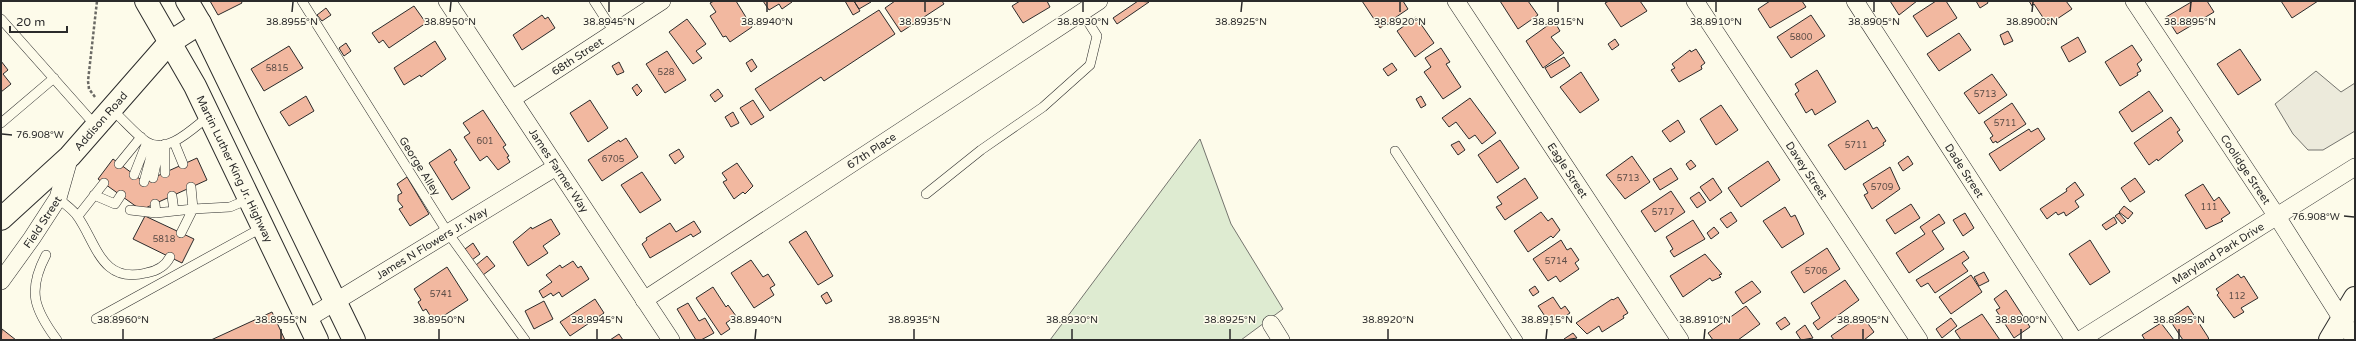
<svg xmlns="http://www.w3.org/2000/svg" width="2356" height="341" viewBox="0 0 2356 341" font-family="'Varela Round',sans-serif">
<style>
.green{fill:#deebd1;stroke:#74746e}
.parking{fill:#eceadb;stroke:#74746e}
.building{fill:#f2b8a0;stroke:#2b2b2b}
.lines{fill:none;stroke-linecap:round;stroke-linejoin:round}
.lane-casing{stroke:#2b2b2b;stroke-width:10}
.street-casing{stroke:#2b2b2b;stroke-width:18}
.secondary-casing{stroke:#2b2b2b;stroke-width:24}
.primary-casing{stroke:#2b2b2b;stroke-width:24}
.path{stroke:#6a6964;stroke-width:2.5;stroke-dasharray:3 2;stroke-linecap:butt}
.lane{stroke:#fdfbea;stroke-width:9}
.street{stroke:#fdfbea;stroke-width:17}
.secondary{stroke:#fdfbea;stroke-width:22}
.primary{stroke:#fdfbea;stroke-width:22}
.ticks{fill:none;stroke:#2b2b2b;stroke-width:1.5}
.labels{text-anchor:middle;stroke-width:3;stroke-linejoin:round;paint-order:stroke}
.number-label{font-size:9px;fill:#5d4e48}
.street-label{font-size:11px;fill:#2b2b2b;stroke:#fdfbea}
.ticks-label{font-size:10px;text-anchor:middle;fill:#2b2b2b;stroke:#fdfbea;stroke-width:3;stroke-linejoin:round;paint-order:stroke}
</style>
<rect width="100%" height="100%" fill="#fdfbea"/>
<path class="green" d="M 1200,139 L 1231,224 L 1283,309 L 1241,340 L 1050,340 Z"/>
<path class="parking" d="M 2316,71 L 2341,92 L 2355,83 L 2355,131 L 2323,150 L 2308,150 L 2293,134 L 2275,104 Z"/>
<path class="building" d="M 210,1 L 241,1 L 242,3 L 218,15 Z
M 714,1 L 736,1 L 752,27 L 730,42 L 726,36 L 723,37 L 710,16 L 716,12 L 710,3 Z
M 763,1 L 791,1 L 792,2 L 782,9 L 779,4 L 769,10 Z
M 845,1 L 854,1 L 860,11 L 853,15 Z
M 854,1 L 870,1 L 871,2 L 859,9 Z
M 895,1 L 942,1 L 944,4 L 901,32 L 885,8 Z
M 1020,1 L 1047,1 L 1050,7 L 1023,23 L 1012,6 Z
M 1138,1 L 1149,2 L 1117,24 L 1113,18 Z
M 1362,1 L 1403,1 L 1408,9 L 1380,28 Z
M 1500,1 L 1528,1 L 1538,15 L 1518,29 Z
M 1609,1 L 1640,1 L 1647,11 L 1621,27 L 1605,3 Z
M 1770,1 L 1802,1 L 1806,7 L 1770,28 L 1758,9 Z
M 1890,1 L 1917,1 L 1899,15 Z
M 1936,1 L 1946,1 L 1957,18 L 1927,37 L 1913,16 Z
M 1976,1 L 1987,1 L 1988,3 L 1980,8 Z
M 2029,1 L 2066,1 L 2072,9 L 2048,25 L 2034,4 L 2032,6 Z
M 2193,1 L 2207,1 L 2214,12 L 2177,34 L 2166,17 Z
M 2281,1 L 2318,1 L 2292,18 Z
M 414,6 L 426,23 L 389,48 L 383,40 L 379,43 L 372,33 Z
M 326,8 L 331,15 L 322,21 L 317,15 Z
M 879,10 L 895,34 L 824,81 L 821,77 L 770,111 L 755,89 Z
M 542,15 L 545,19 L 548,17 L 555,28 L 522,50 L 513,35 Z
M 1811,15 L 1825,36 L 1791,58 L 1777,37 Z
M 1416,17 L 1434,43 L 1415,57 L 1397,31 Z
M 687,19 L 706,44 L 696,51 L 702,58 L 693,64 L 669,32 Z
M 1554,21 L 1560,31 L 1551,37 L 1564,53 L 1543,68 L 1526,41 Z
M 2008,31 L 2013,41 L 2004,45 L 2000,35 Z
M 1959,33 L 1971,50 L 1939,71 L 1927,54 Z
M 2078,37 L 2086,52 L 2069,62 L 2061,47 Z
M 1615,39 L 1619,45 L 1612,50 L 1608,44 Z
M 435,41 L 446,59 L 421,77 L 420,75 L 404,85 L 394,68 Z
M 346,43 L 351,51 L 344,56 L 339,48 Z
M 2132,45 L 2142,60 L 2137,64 L 2141,71 L 2137,73 L 2138,75 L 2120,86 L 2105,62 Z
M 289,46 L 303,68 L 264,91 L 251,69 Z
M 1441,48 L 1450,62 L 1446,64 L 1461,87 L 1443,99 L 1424,72 L 1431,67 L 1425,58 Z
M 1696,49 L 1705,63 L 1701,66 L 1702,69 L 1679,82 L 1671,70 L 1675,68 L 1672,64 L 1690,50 L 1691,52 Z
M 2240,49 L 2261,80 L 2238,95 L 2217,64 Z
M 667,51 L 686,80 L 665,93 L 646,64 Z
M 1564,57 L 1570,66 L 1551,78 L 1545,68 Z
M 752,59 L 757,67 L 751,72 L 746,63 Z
M 1,61 L 8,70 L 3,74 L 11,84 L 1,92 Z
M 619,62 L 624,72 L 617,75 L 612,66 Z
M 1392,63 L 1397,70 L 1388,76 L 1383,69 Z
M 1817,70 L 1836,102 L 1815,115 L 1812,109 L 1806,113 L 1795,94 L 1799,91 L 1795,84 Z
M 1581,72 L 1599,100 L 1580,113 L 1560,87 Z
M 1992,74 L 2007,95 L 1979,114 L 1964,93 Z
M 637,84 L 642,91 L 637,96 L 632,88 Z
M 718,89 L 723,96 L 715,102 L 710,95 Z
M 2149,91 L 2163,111 L 2132,132 L 2119,112 Z
M 306,96 L 314,111 L 289,126 L 280,112 Z
M 1421,96 L 1426,105 L 1421,108 L 1416,99 Z
M 1470,98 L 1496,133 L 1482,144 L 1475,135 L 1469,139 L 1456,122 L 1449,127 L 1442,118 Z
M 590,100 L 608,128 L 588,142 L 570,113 Z
M 753,100 L 764,117 L 751,125 L 740,108 Z
M 2012,103 L 2026,124 L 1997,143 L 1996,141 L 1993,143 L 1990,138 L 1993,136 L 1984,122 Z
M 1721,105 L 1738,130 L 1716,145 L 1700,119 Z
M 483,110 L 506,145 L 503,147 L 509,156 L 507,157 L 510,162 L 498,170 L 487,156 L 480,161 L 464,137 L 470,133 L 463,123 Z
M 733,112 L 739,123 L 731,127 L 725,117 Z
M 2171,117 L 2180,130 L 2177,132 L 2183,141 L 2158,161 L 2157,159 L 2149,165 L 2134,143 Z
M 1678,120 L 1685,132 L 1670,142 L 1662,131 Z
M 1868,120 L 1873,129 L 1877,127 L 1886,141 L 1883,143 L 1884,145 L 1845,170 L 1828,145 Z
M 2038,128 L 2045,139 L 2000,171 L 1989,154 L 2029,129 L 2031,132 Z
M 626,138 L 638,157 L 602,181 L 588,160 L 619,140 L 620,142 Z
M 1500,140 L 1519,168 L 1497,183 L 1478,155 Z
M 1459,141 L 1465,150 L 1458,155 L 1451,145 Z
M 450,149 L 457,160 L 454,162 L 470,188 L 452,200 L 429,163 Z
M 679,149 L 684,157 L 675,164 L 669,155 Z
M 1632,156 L 1650,182 L 1625,199 L 1606,175 Z
M 1908,156 L 1913,164 L 1903,171 L 1898,163 Z
M 197,158 L 207,180 L 141,210 L 98,179 L 113,159 L 144,182 Z
M 1691,160 L 1696,166 L 1690,170 L 1686,164 Z
M 1768,161 L 1780,180 L 1741,207 L 1728,188 Z
M 737,163 L 753,186 L 745,194 L 743,192 L 734,199 L 723,182 L 727,180 L 722,173 Z
M 1890,167 L 1900,189 L 1872,209 L 1864,195 L 1868,193 L 1863,184 Z
M 1671,168 L 1678,179 L 1660,190 L 1653,179 Z
M 642,172 L 661,200 L 640,213 L 621,185 Z
M 407,177 L 429,214 L 410,226 L 399,209 L 403,207 L 398,201 L 398,195 L 402,193 L 397,184 Z
M 1525,178 L 1538,198 L 1505,220 L 1496,207 L 1502,204 L 1497,197 Z
M 1713,178 L 1722,192 L 1710,201 L 1700,187 Z
M 2135,178 L 2145,192 L 2130,202 L 2121,188 Z
M 2075,182 L 2084,195 L 2075,201 L 2079,207 L 2066,216 L 2064,212 L 2058,215 L 2056,212 L 2047,219 L 2040,209 L 2067,191 L 2066,189 Z
M 2203,184 L 2214,201 L 2219,197 L 2230,213 L 2221,219 L 2223,221 L 2206,229 L 2185,195 Z
M 1671,191 L 1685,212 L 1655,232 L 1641,211 Z
M 1699,192 L 1706,202 L 1697,208 L 1690,198 Z
M 1911,204 L 1920,218 L 1895,234 L 1886,220 Z
M 2124,206 L 2133,213 L 2128,219 L 2119,212 Z
M 1785,207 L 1791,217 L 1795,215 L 1804,234 L 1782,248 L 1763,221 Z
M 1541,212 L 1548,221 L 1552,218 L 1560,230 L 1553,238 L 1551,236 L 1528,252 L 1514,231 Z
M 1731,212 L 1737,221 L 1727,228 L 1720,219 Z
M 1965,213 L 1974,228 L 1963,236 L 1953,220 Z
M 2119,213 L 2126,221 L 2122,224 L 2115,216 Z
M 1939,214 L 1945,223 L 1932,231 L 1944,249 L 1909,273 L 1896,253 L 1925,234 L 1920,227 Z
M 145,216 L 194,239 L 182,263 L 133,239 Z
M 2114,217 L 2117,223 L 2106,230 L 2102,225 Z
M 551,219 L 560,234 L 543,246 L 548,253 L 528,266 L 513,242 L 531,227 L 532,229 Z
M 1693,220 L 1705,239 L 1674,257 L 1670,251 L 1673,249 L 1666,237 Z
M 694,221 L 701,232 L 693,237 L 691,234 L 650,258 L 642,244 L 647,240 L 646,238 L 670,223 L 676,232 Z
M 1714,227 L 1719,233 L 1711,239 L 1707,233 Z
M 806,231 L 833,276 L 818,285 L 789,242 Z
M 1561,240 L 1567,250 L 1571,248 L 1579,260 L 1575,263 L 1579,269 L 1560,282 L 1556,276 L 1548,281 L 1533,259 Z
M 2090,240 L 2110,272 L 2090,285 L 2069,254 Z
M 473,243 L 480,254 L 472,260 L 465,249 Z
M 1827,248 L 1840,269 L 1804,293 L 1791,272 Z
M 1964,251 L 1969,258 L 1962,263 L 1968,271 L 1935,293 L 1928,283 L 1921,287 L 1916,280 Z
M 1705,254 L 1722,274 L 1719,275 L 1721,277 L 1712,281 L 1710,278 L 1683,297 L 1670,276 Z
M 487,256 L 495,266 L 483,275 L 476,265 Z
M 751,260 L 763,277 L 768,274 L 775,285 L 770,288 L 774,295 L 754,308 L 731,273 Z
M 573,261 L 578,268 L 581,266 L 589,279 L 562,297 L 559,292 L 553,296 L 551,293 L 543,298 L 539,291 L 552,282 L 546,275 L 560,265 L 562,268 Z
M 447,267 L 468,300 L 434,322 L 426,309 L 423,311 L 418,302 L 421,300 L 414,289 Z
M 1984,272 L 1989,281 L 1979,286 L 1974,277 Z
M 2238,274 L 2241,278 L 2244,276 L 2258,298 L 2241,308 L 2244,312 L 2234,318 L 2217,295 L 2219,293 L 2216,289 Z
M 1971,275 L 1982,292 L 1951,314 L 1939,297 Z
M 1845,280 L 1859,300 L 1818,330 L 1813,323 L 1820,318 L 1811,303 Z
M 1752,281 L 1761,292 L 1743,304 L 1735,292 Z
M 1535,286 L 1539,292 L 1533,296 L 1529,290 Z
M 713,287 L 726,307 L 728,305 L 736,316 L 726,323 L 730,329 L 721,335 L 696,298 Z
M 2006,290 L 2030,327 L 2014,338 L 1996,310 L 2000,308 L 1994,299 Z
M 827,292 L 832,301 L 826,304 L 821,296 Z
M 1553,297 L 1561,309 L 1565,306 L 1570,313 L 1551,325 L 1538,306 Z
M 1618,297 L 1628,313 L 1623,316 L 1624,318 L 1602,332 L 1599,326 L 1587,334 L 1576,323 L 1612,299 L 1613,300 Z
M 595,299 L 604,313 L 570,336 L 560,322 Z
M 544,301 L 553,319 L 534,329 L 525,311 Z
M 688,303 L 699,321 L 705,318 L 714,333 L 701,340 L 696,340 L 677,309 Z
M 1746,306 L 1760,324 L 1738,340 L 1713,340 L 1708,333 Z
M 2188,306 L 2208,337 L 2209,340 L 2183,340 L 2169,319 Z
M 272,312 L 285,340 L 211,340 Z
M 1982,314 L 2000,340 L 1961,340 L 1955,331 Z
M 1785,317 L 1790,324 L 1781,330 L 1776,323 Z
M 1857,318 L 1862,324 L 1866,321 L 1874,332 L 1864,340 L 1834,340 L 1831,336 Z
M 1951,318 L 1957,326 L 1942,338 L 1936,329 Z
M 2161,323 L 2174,340 L 2145,340 L 2142,335 Z
M 1805,325 L 1813,338 L 1801,340 L 1796,332 Z
M 2,329 L 16,340 L 1,340 Z
M 1573,333 L 1577,338 L 1564,340 L 1564,339 Z
M 619,334 L 623,340 L 610,340 Z"/>
<g class="lines">
<g class="lane-casing">
<path id="lane" d="M 302,1 L 448,233 L 525,340
M 594,1 L 614,32
M 1,19 L 96,126
M 111,109 C 122,118 137,136 147,142 C 168,155 194,127 209,116
M 1,123 L 54,78
M 174,142 L 183,164
M 1395,151 L 1518,340
M 119,164 L 141,137
M 165,173 L 165,144
M 134,175 L 147,142
M 153,178 L 160,145
M 144,182 L 154,145
M 926,194 L 981,150 L 1043,107 L 1090,65 L 1097,36 L 1082,12
M 94,195 L 115,204 L 121,195
M 58,198 C 64,204 73,209 78,217 C 97,245 102,284 146,273 C 157,271 165,267 170,257
M 130,210 L 156,213 L 155,204
M 174,211 L 193,209 L 191,187
M 156,213 L 174,211 L 172,196
M 78,216 L 104,183
M 181,233 L 193,209 L 230,207 L 249,199
M 46,255 C 27,291 34,309 57,340
M 96,319 L 263,227"/>
</g>
<g class="street-casing">
<g id="street">
<path id="s1" d="M 447,1 L 671,340"/>
<path id="s2" d="M 1456,1 L 1680,340"/>
<path id="s3" d="M 1695,1 L 1919,340"/>
<path id="s4" d="M 1855,1 L 2074,340"/>
<path id="s5" d="M 2134,1 L 2276,215 L 2355,340"/>
<path id="s6" d="M 512,99 L 662,1"/>
<path id="s7" d="M 1,281 L 32,238 L 58,198 L 70,156"/>
<path id="s8" d="M 644,300 L 1099,1"/>
<path id="s9" d="M 307,319 L 556,167"/>
<path d="M 1271,324 L 1281,340"/>
<path id="s10" d="M 2080,340 L 2355,167"/>
</g>
</g>
<g class="secondary-casing">
<g id="secondary">
<path id="s11" d="M 1,219 L 70,156 L 169,43 L 200,23"/>
</g>
</g>
<g class="primary-casing">
<g id="primary">
<path id="s12" d="M 146,1 L 195,86 L 317,340"/>
<path d="M 187,1 L 200,23 L 354,340"/>
<path d="M 2330,340 L 2355,298"/>
</g>
</g>
<path class="path" d="M 95,97 L 89,89 L 88,81 L 97,1"/>
<use href="#lane" class="lane"/>
<use href="#street" class="street"/>
<use href="#secondary" class="secondary"/>
<use href="#primary" class="primary"/>
</g>
<path class="ticks" d="M 292,12 L 293,2M 450,12 L 451,2M 609,12 L 609,2M 767,12 L 767,2M 925,12 L 925,2M 1083,12 L 1083,2M 1241,12 L 1242,2M 1400,12 L 1400,2M 1558,12 L 1558,2M 1716,12 L 1716,2M 1874,12 L 1874,2M 2032,12 L 2033,2M 2190,12 L 2191,2M 2,134 L 12,135M 2344,216 L 2354,217M 123,339 L 123,329M 281,339 L 281,329M 439,339 L 439,329M 597,339 L 597,329M 755,339 L 756,329M 914,339 L 914,329M 1072,339 L 1072,329M 1230,339 L 1230,329M 1388,339 L 1388,329M 1546,339 L 1547,329M 1704,339 L 1705,329M 1863,339 L 1863,329M 2021,339 L 2021,329M 2179,339 L 2179,329"/>
<g class="labels">
<g class="number-label">
<text x="1801" y="40">5800</text>
<text x="277" y="71">5815</text>
<text x="666" y="75">528</text>
<text x="1985" y="97">5713</text>
<text x="2005" y="126">5711</text>
<text x="485" y="144">601</text>
<text x="1856" y="148">5711</text>
<text x="613" y="162">6705</text>
<text x="1628" y="181">5713</text>
<text x="1882" y="190">5709</text>
<text x="2209" y="210">111</text>
<text x="1663" y="215">5717</text>
<text x="164" y="242">5818</text>
<text x="1556" y="264">5714</text>
<text x="1816" y="274">5706</text>
<text x="441" y="297">5741</text>
<text x="2237" y="299">112</text>
</g>
<g class="street-label">
<text dy="4" stroke="none"><textPath href="#s6" startOffset="78">68th Street</textPath></text>
<text dy="4" stroke="none"><textPath href="#s11" startOffset="140">Addison Road</textPath></text>
<text dy="4" stroke="none"><textPath href="#s8" startOffset="272">67th Place</textPath></text>
<text transform="translate(420 166) rotate(58)" y="4">George Alley</text>
<text dy="4" stroke="none"><textPath href="#s12" startOffset="190">Martin Luther King Jr. Highway</textPath></text>
<text dy="4" stroke="none"><textPath href="#s2" startOffset="203">Eagle Street</textPath></text>
<text dy="4" stroke="none"><textPath href="#s3" startOffset="203">Davey Street</textPath></text>
<text dy="4" stroke="none"><textPath href="#s4" startOffset="202">Dade Street</textPath></text>
<text dy="4" stroke="none"><textPath href="#s5" startOffset="202">Coolidge Street</textPath></text>
<text dy="4" stroke="none"><textPath href="#s1" startOffset="203">James Farmer Way</textPath></text>
<text dy="4" stroke="none"><textPath href="#s7" startOffset="72">Field Street</textPath></text>
<text dy="4" stroke="none"><textPath href="#s9" startOffset="146">James N Flowers Jr. Way</textPath></text>
<text dy="4" stroke="none"><textPath href="#s10" startOffset="163">Maryland Park Drive</textPath></text>
</g>
</g>
<g class="ticks-label">
<text x="292" y="25">38.8955°N</text>
<text x="450" y="25">38.8950°N</text>
<text x="609" y="25">38.8945°N</text>
<text x="767" y="25">38.8940°N</text>
<text x="925" y="25">38.8935°N</text>
<text x="1083" y="25">38.8930°N</text>
<text x="1241" y="25">38.8925°N</text>
<text x="1400" y="25">38.8920°N</text>
<text x="1558" y="25">38.8915°N</text>
<text x="1716" y="25">38.8910°N</text>
<text x="1874" y="25">38.8905°N</text>
<text x="2032" y="25">38.8900°N</text>
<text x="2190" y="25">38.8895°N</text>
<text x="40" y="138">76.908°W</text>
<text x="2316" y="220">76.908°W</text>
<text x="123" y="323">38.8960°N</text>
<text x="281" y="323">38.8955°N</text>
<text x="439" y="323">38.8950°N</text>
<text x="597" y="323">38.8945°N</text>
<text x="756" y="323">38.8940°N</text>
<text x="914" y="323">38.8935°N</text>
<text x="1072" y="323">38.8930°N</text>
<text x="1230" y="323">38.8925°N</text>
<text x="1388" y="323">38.8920°N</text>
<text x="1547" y="323">38.8915°N</text>
<text x="1705" y="323">38.8910°N</text>
<text x="1863" y="323">38.8905°N</text>
<text x="2021" y="323">38.8900°N</text>
<text x="2179" y="323">38.8895°N</text>
</g>
<rect width="2356" height="341" fill="none" stroke="#2b2b2b" stroke-width="4"/>
<path d="M10 26v6h57v-6" fill="none" stroke="#2b2b2b" stroke-width="2"/>
<text x="16" y="26" font-size="12" fill="#2b2b2b" stroke="#fdfbea" stroke-width="3" paint-order="stroke">20 m</text>
</svg>
